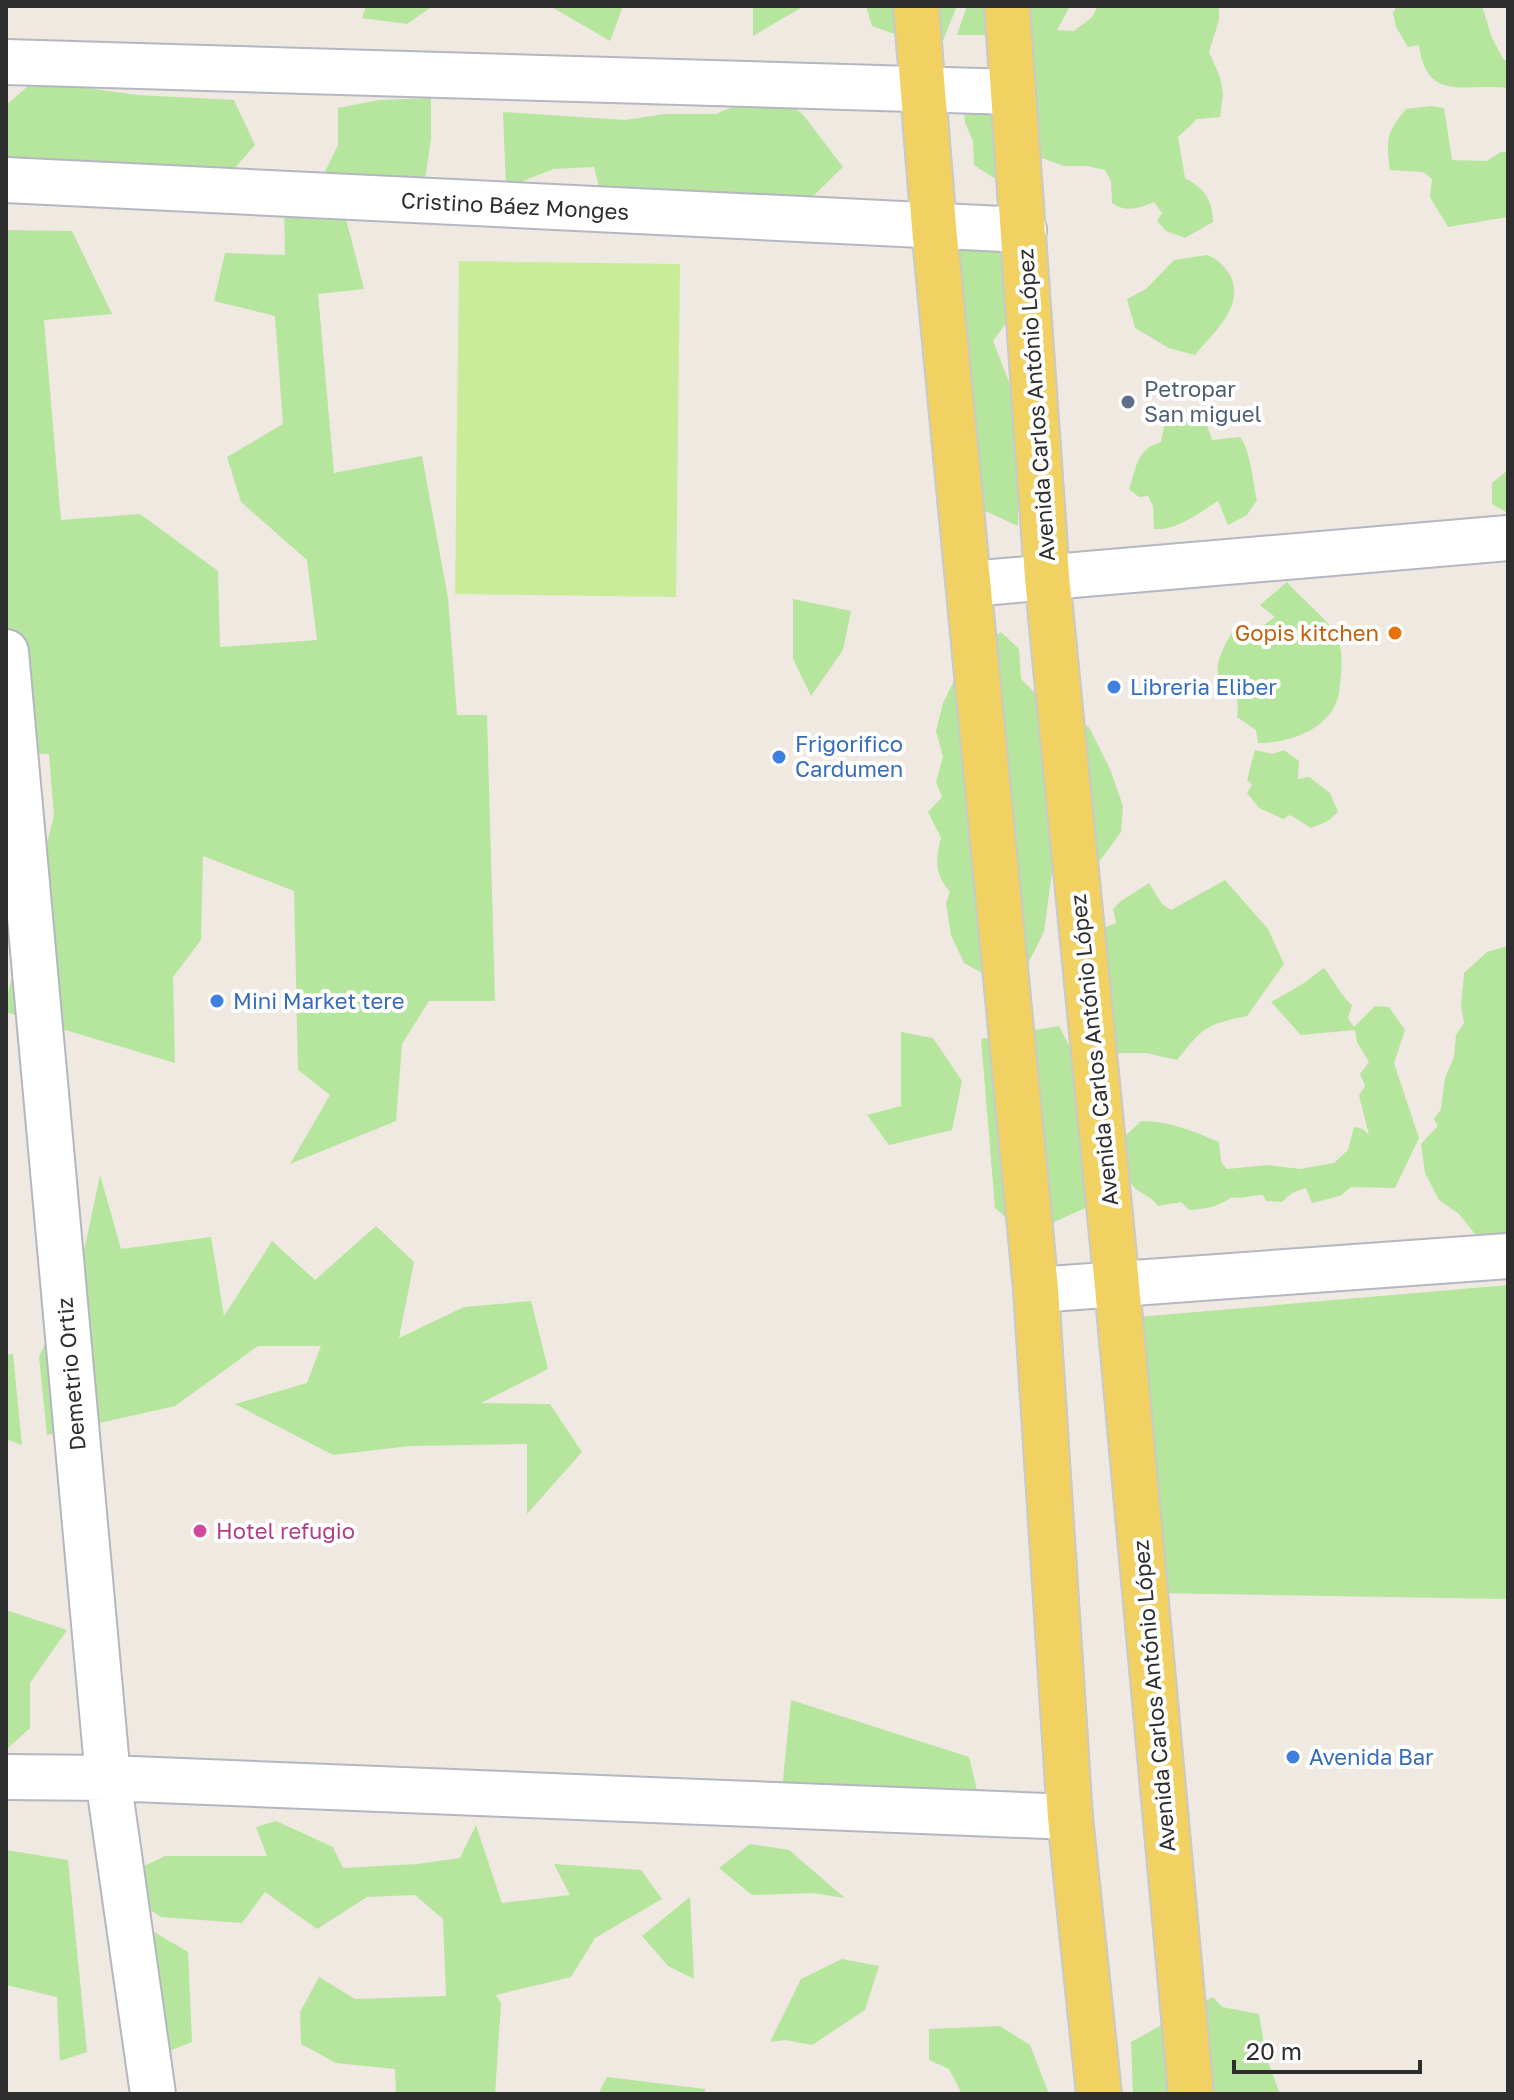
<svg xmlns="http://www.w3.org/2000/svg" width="1514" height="2100" viewBox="0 0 1514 2100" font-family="'Golos Text',sans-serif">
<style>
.green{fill:#b6e59e}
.pitch{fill:#c9ec9a}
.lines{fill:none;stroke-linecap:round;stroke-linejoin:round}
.minor-casing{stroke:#b4b7c1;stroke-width:48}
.major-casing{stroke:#c9c9c9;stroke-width:48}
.minor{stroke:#fff;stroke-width:44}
.major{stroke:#f2d163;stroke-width:44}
.service-dot{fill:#5c6f8a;stroke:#fff;stroke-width:3}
.food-dot{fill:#e8710a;stroke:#fff;stroke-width:3}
.shop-dot{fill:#3f7fe0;stroke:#fff;stroke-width:3}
.hotel-dot{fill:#d1479c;stroke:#fff;stroke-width:3}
.labels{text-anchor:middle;stroke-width:8;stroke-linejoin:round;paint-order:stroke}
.street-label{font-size:22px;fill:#2e2e2e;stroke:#fff}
.service-label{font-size:22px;fill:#4e5e75;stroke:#fff;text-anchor:start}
.food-label{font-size:22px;fill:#c56008;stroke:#fff;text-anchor:end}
.shop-label{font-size:22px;fill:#366cbe;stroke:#fff;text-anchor:start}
.hotel-label{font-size:22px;fill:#b23c85;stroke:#fff;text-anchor:start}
</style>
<rect width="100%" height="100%" fill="#efe9e1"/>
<path class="green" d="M 366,6 L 433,6 L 407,24 L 362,18 Z
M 550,6 L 623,6 L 610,41 Z
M 753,6 L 804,6 L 753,36 Z
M 866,6 L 957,6 L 939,50 L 872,26 Z
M 967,6 L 1070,6 L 1057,30 L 1074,31 L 1092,17 L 1098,6 L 1219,6 L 1219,20 L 1209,52 L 1220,77 L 1223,93 L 1220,117 L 1197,119 L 1178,137 L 1185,178 C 1204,188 1213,200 1213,222 L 1185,238 L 1166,231 L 1157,221 L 1162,213 L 1154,202 C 1139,208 1127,213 1112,203 L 1111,181 L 1105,170 L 1087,166 L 1064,166 L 1039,157 L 1014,182 L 992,177 L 974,165 L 973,141 L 965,123 L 964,109 L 998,78 L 989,35 L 957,35 Z
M 1397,6 L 1482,6 L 1492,38 L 1504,60 L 1508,59 L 1508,88 C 1463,83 1427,103 1419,45 L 1408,47 L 1396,27 L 1393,13 Z
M 34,81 L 138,95 L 234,100 L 255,145 L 219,186 L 6,159 L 6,105 Z
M 776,88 L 804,116 L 843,167 L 805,204 L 738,192 L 690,200 L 601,194 L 594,167 L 553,169 L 506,188 L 503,112 L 625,120 L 664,114 L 716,114 Z
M 431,98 L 431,139 L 423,194 L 319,184 L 338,145 L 338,108 L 379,100 Z
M 1431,106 L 1444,108 L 1452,160 L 1487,161 L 1501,152 L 1508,152 L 1508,217 L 1448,227 L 1430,197 L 1432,179 L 1423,172 L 1390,170 C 1386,140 1386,133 1406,109 Z
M 284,200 L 342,203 L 364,289 L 318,294 L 334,473 L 422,456 L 448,598 L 457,715 L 487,715 L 495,1001 L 429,1001 L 402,1044 L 396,1121 L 290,1164 L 330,1095 L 298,1070 L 294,891 L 203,856 L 201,940 L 173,977 L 175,1063 L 6,1012 L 6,1000 L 54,816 L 49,754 L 6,752 L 6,230 L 72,231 L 112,314 L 44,320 L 61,520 L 140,514 L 218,571 L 220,647 L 317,640 L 307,560 L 241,502 L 227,457 L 283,424 L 275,316 L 214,301 L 225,253 L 285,255 Z
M 925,214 L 1003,240 L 1008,320 L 993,341 L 1018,405 L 1018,526 L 979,508 Z
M 1207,255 C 1217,259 1224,265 1230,275 C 1246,306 1213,333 1195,355 L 1169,348 L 1135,328 L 1127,299 L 1146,289 L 1174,260 Z
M 1179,420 L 1206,422 L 1212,440 L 1240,437 C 1250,448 1253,483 1257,500 L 1247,515 L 1228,525 L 1218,501 C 1200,512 1177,531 1154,529 L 1153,506 L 1148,496 L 1139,497 L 1129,489 C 1137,467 1136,449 1161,442 L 1165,422 Z
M 1508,470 L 1508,513 L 1492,504 L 1492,483 Z
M 1287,582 C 1298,595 1331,623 1337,636 C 1342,647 1342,662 1341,673 C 1340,683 1340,694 1336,703 C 1324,732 1286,743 1258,743 L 1256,730 L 1237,717 C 1242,683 1222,695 1218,673 C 1215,660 1228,640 1234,629 L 1257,630 L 1275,617 L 1260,605 Z
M 793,599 L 851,611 L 843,650 L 811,696 L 793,659 Z
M 1001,632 L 1019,649 L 1021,679 L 1051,709 L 1089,727 L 1110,769 L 1123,806 L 1121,832 L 1085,881 L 1052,872 L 1044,932 L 1019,981 L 995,980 L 964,963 L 951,935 L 946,903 L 950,892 C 935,874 935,860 941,838 L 928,812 L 942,797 L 936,782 L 943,757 L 936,731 L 943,703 L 965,658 Z
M 1255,750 L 1272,754 L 1284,750 L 1299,761 L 1298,779 L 1309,777 L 1330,793 L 1338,812 L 1328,821 L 1311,828 L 1290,815 L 1283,819 L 1259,808 L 1247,793 L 1252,785 L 1247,780 Z
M 1225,880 L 1268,929 L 1284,964 L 1247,1016 C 1205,1025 1203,1027 1177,1060 L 1146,1053 L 1110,1053 L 1101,929 L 1116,923 L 1113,909 L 1121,901 L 1149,883 L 1162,904 L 1171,910 Z
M 1508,946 L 1508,1230 L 1496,1240 L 1475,1234 L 1459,1214 L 1439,1200 L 1425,1173 L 1421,1144 L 1438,1126 L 1434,1119 L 1441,1109 L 1445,1078 L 1454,1057 L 1456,1035 L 1464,1023 L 1461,1007 L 1464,973 L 1487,952 Z
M 1324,968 C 1334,980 1340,995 1352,1005 L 1348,1018 L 1354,1027 L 1375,1006 L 1389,1007 L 1405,1030 L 1394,1063 L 1419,1138 L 1395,1188 L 1351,1187 L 1340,1196 L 1312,1203 L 1306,1188 L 1292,1193 L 1282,1202 L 1266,1201 L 1263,1195 C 1253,1194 1241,1200 1232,1197 C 1218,1207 1205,1209 1189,1210 L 1181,1202 L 1158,1206 C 1149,1194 1141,1195 1133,1186 C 1130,1183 1118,1151 1116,1145 L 1141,1121 C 1170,1121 1193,1131 1219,1142 L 1221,1162 L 1227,1169 L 1269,1165 L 1300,1169 L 1334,1163 L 1348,1150 L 1354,1127 L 1363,1129 L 1369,1135 L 1359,1095 L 1365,1086 L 1360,1074 L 1369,1062 L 1357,1042 L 1355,1030 L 1301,1035 L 1271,1002 L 1301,985 Z
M 1059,1026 L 1082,1071 L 1090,1206 L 1027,1234 L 995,1208 L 981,1039 Z
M 901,1032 L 933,1038 L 962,1081 L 952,1130 L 889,1145 L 867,1115 L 901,1106 Z
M 100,1175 L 121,1249 L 211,1237 L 224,1316 L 272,1241 L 315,1280 L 376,1226 L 414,1262 L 399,1338 L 464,1307 L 531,1301 L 548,1369 L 481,1403 L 550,1404 L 582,1452 L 527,1514 L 527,1444 L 410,1446 L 333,1455 L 235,1404 L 307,1383 L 321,1346 L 258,1346 L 175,1406 L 47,1435 L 39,1357 L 81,1266 Z
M 1508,1285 L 1508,1599 L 1153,1593 L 1138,1317 Z
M 13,1354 L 22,1445 L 6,1439 L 6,1355 Z
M 6,1610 L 67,1630 L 30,1683 L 30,1728 L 6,1750 Z
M 791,1700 L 969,1757 L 980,1803 L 780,1810 Z
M 276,1821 L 333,1847 L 343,1868 L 417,1864 L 460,1858 L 476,1825 L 502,1903 L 570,1895 L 554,1864 L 641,1870 L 662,1899 L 595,1938 L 571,1977 L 496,1995 L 501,2003 L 495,2094 L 393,2094 L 396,2090 L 395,2069 L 336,2063 L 301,2044 L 300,2012 L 319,1977 L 355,1999 L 446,1996 L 443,1919 L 415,1895 L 367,1897 L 317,1929 L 265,1892 L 242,1923 L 161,1917 L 133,1899 L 120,1878 L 165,1856 L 267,1856 L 256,1827 Z
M 750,1844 L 789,1850 L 845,1898 L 812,1893 L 752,1895 L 719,1868 Z
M 6,1850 L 68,1860 L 87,2052 L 60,2061 L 57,1997 L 6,1985 Z
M 690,1897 L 694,1979 L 668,1966 L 642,1936 Z
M 139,1923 L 188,1952 L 192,2042 L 154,2057 Z
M 842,1959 L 879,1966 L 865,2010 L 812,2045 L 785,2040 L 770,2042 L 801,1979 Z
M 1213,1997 L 1222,2007 L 1259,2014 L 1266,2057 L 1280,2094 L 1133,2094 L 1131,2042 Z
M 1000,2026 L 1030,2045 L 1049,2094 L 962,2094 L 949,2069 L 929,2060 L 929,2029 Z
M 607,2077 L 705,2089 L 705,2094 L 598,2094 Z"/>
<path class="pitch" d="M 459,261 L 680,264 L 676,597 L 455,594 Z"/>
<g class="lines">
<g class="minor-casing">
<path id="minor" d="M 6,62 L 1013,92
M 6,180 L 1024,230
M 969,584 L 1508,538
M 6,652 L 108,1778 L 153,2094
M 1036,1290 L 1508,1256
M 6,1777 L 108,1778 L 1070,1817"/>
</g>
<g class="major-casing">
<path id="major" d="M 916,6 L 934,227 L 1036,1290 L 1070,1817 L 1099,2094
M 1007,6 L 1047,577 L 1117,1286 L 1191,2094"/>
</g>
<use href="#minor" class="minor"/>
<use href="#major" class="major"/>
</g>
<circle class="service-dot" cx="1128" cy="402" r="8"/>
<circle class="food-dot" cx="1395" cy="633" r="8"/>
<g class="shop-dot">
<circle cx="1114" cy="687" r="8"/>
<circle cx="779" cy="757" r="8"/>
<circle cx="217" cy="1001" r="8"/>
<circle cx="1293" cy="1757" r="8"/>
</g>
<circle class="hotel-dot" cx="200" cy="1531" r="8"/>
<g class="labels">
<g class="street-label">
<text transform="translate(515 206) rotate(3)" y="8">Cristino Báez Monges</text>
<text transform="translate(1036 405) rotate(-94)" y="8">Avenida Carlos António López</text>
<text transform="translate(1094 1050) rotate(-96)" y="8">Avenida Carlos António López</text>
<text transform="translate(71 1374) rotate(-95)" y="8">Demetrio Ortiz</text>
<text transform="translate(1154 1696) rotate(-95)" y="8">Avenida Carlos António López</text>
</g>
<g class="service-label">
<text x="1144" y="397">Petropar<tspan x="1144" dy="25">San miguel</tspan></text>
</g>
<g class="food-label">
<text x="1379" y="641">Gopis kitchen</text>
</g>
<g class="shop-label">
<text x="1130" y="695">Libreria Eliber</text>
<text x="795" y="752">Frigorifico<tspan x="795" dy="25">Cardumen</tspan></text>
<text x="233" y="1009">Mini Market tere</text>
<text x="1309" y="1765">Avenida Bar</text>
</g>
<g class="hotel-label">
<text x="216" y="1539">Hotel refugio</text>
</g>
</g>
<rect width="1514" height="2100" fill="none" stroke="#2e2e2e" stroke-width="16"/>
<path d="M1234 2060v12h186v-12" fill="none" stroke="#2e2e2e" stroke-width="4"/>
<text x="1246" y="2060" font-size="24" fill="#2e2e2e" stroke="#ffffff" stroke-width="6" paint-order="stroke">20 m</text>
</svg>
